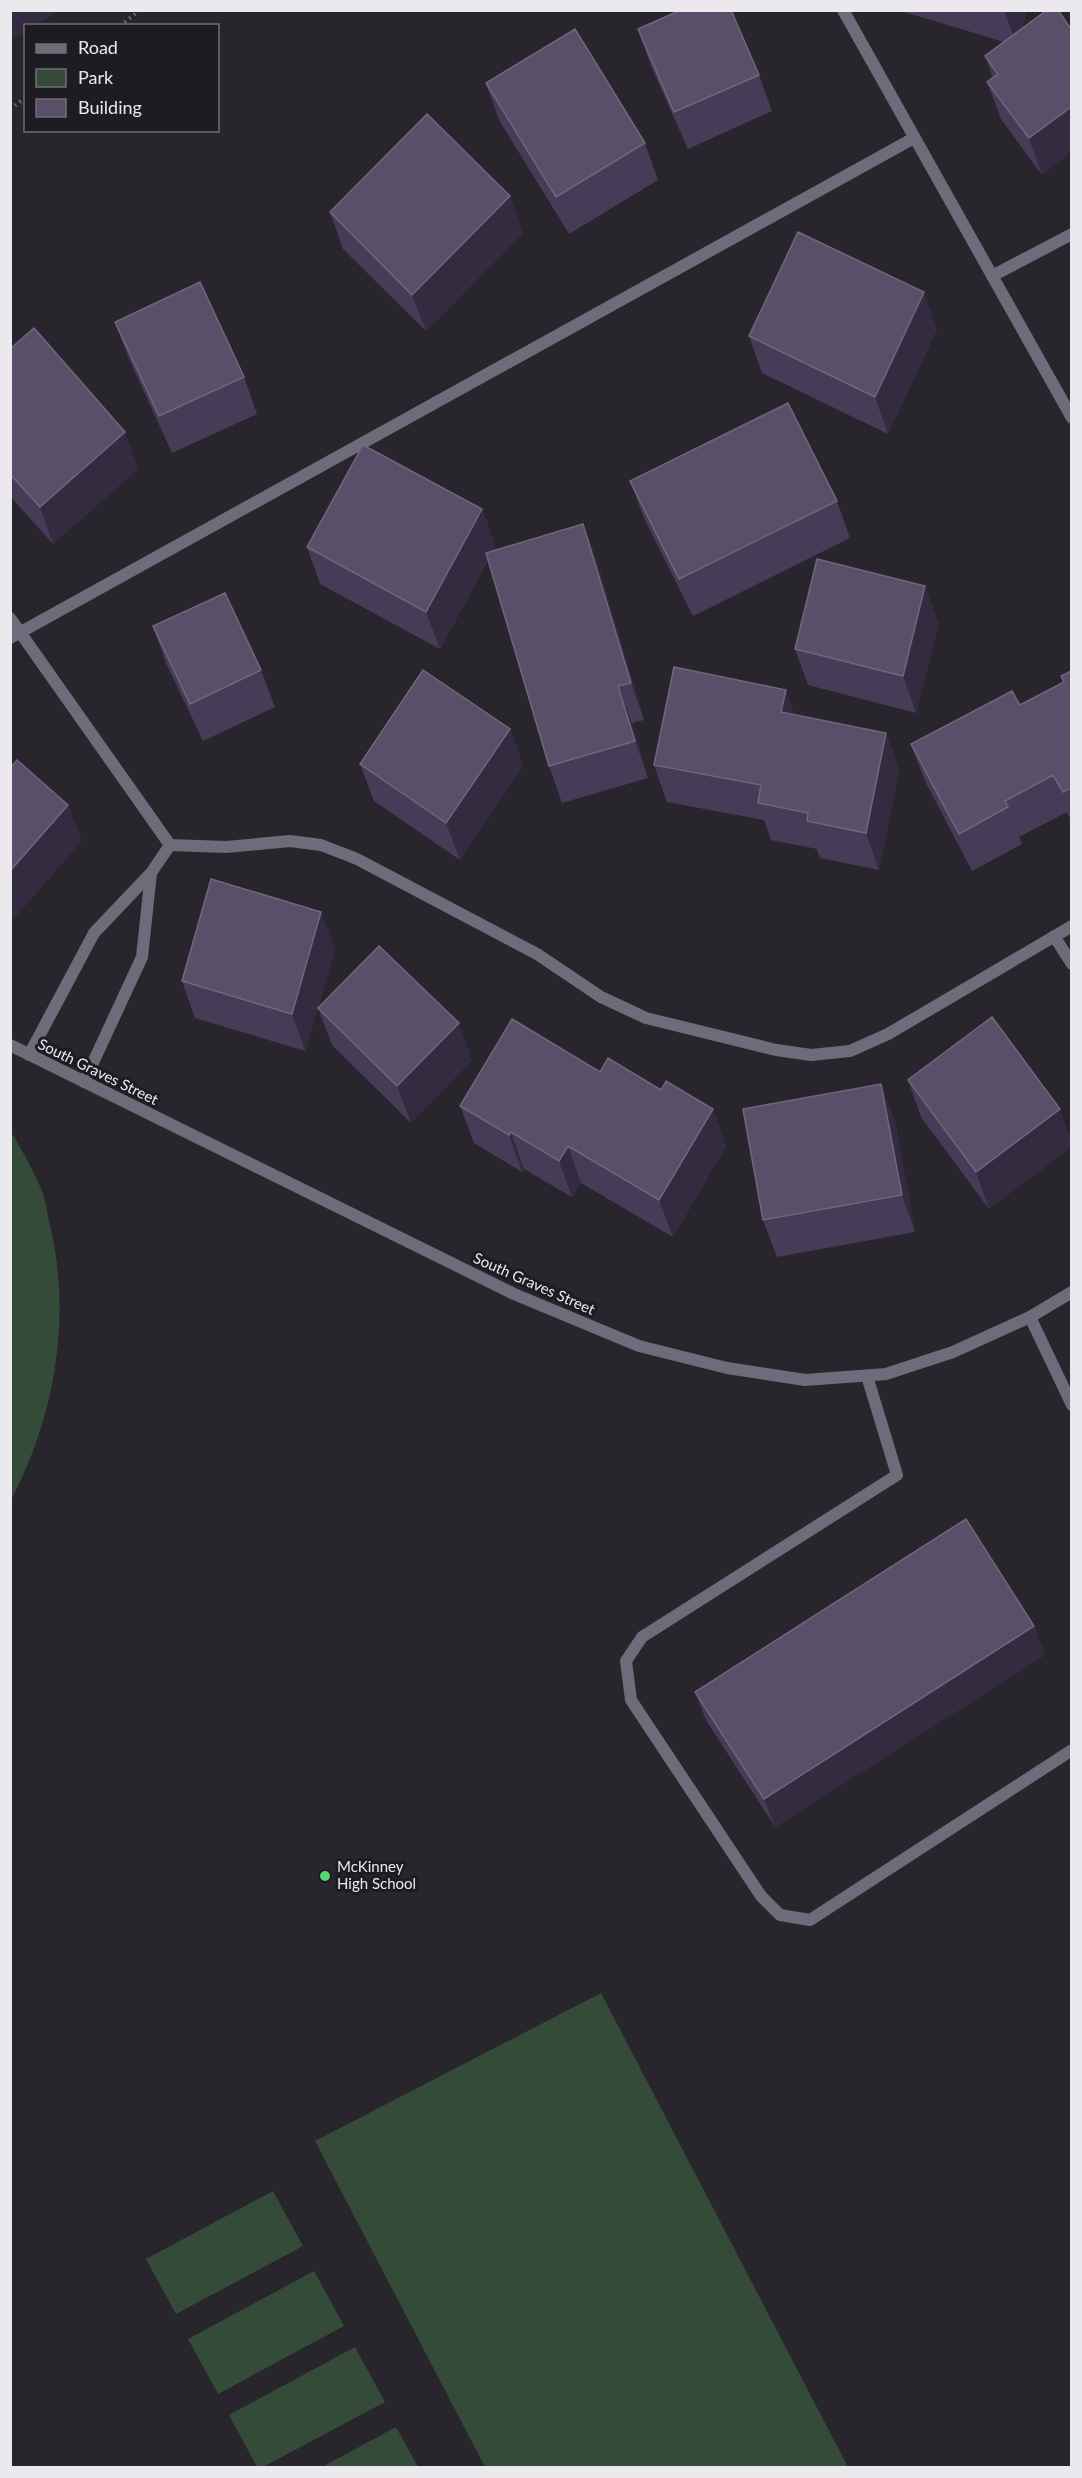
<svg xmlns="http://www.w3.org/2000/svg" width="1082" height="2478" viewBox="0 0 1082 2478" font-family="Lato,sans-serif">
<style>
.green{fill:#344c37}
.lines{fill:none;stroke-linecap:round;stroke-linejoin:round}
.path{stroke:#757279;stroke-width:4;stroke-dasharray:1.5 4.5;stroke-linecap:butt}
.service{stroke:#706b7a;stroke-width:12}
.minor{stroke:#706b7a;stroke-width:12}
.tertiary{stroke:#706b7a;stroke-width:12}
.wall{fill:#473c58}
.shaded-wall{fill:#332b40}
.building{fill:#594f68;stroke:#70677d;stroke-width:1.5}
.poi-dot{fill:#59d56f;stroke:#1e1c23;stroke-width:2}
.labels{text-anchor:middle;stroke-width:6;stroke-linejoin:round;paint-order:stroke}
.street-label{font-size:15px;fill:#ebe9ee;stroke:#1e1c23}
.poi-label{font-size:15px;fill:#ebe9ee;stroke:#1e1c23;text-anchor:start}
</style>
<rect width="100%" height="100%" fill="#28252d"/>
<path class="green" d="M 11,1134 L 14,1136 C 23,1153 34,1171 41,1189 C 46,1200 47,1213 50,1225 C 72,1318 55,1416 11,1500 Z
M 601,1993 L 848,2467 L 485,2467 L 315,2141 Z
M 273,2191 L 303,2246 L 176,2314 L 146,2259 Z
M 314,2271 L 344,2326 L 218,2394 L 188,2339 Z
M 355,2347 L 385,2402 L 263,2467 L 257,2467 L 229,2415 Z
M 396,2427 L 418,2467 L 322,2467 Z"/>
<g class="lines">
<path class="path" d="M 120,26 L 140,10
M 10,109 L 26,97"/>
<path class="service" d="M 843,10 L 1072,418
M 992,276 L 1072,234
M 10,618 L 170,845 L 226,847 L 290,841 L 321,845 L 357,859 L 537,954 L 601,997 L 646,1018 L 776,1050 L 811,1055 L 850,1051 L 888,1034 L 1072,926
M 10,638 L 914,138
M 1054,936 L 1072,964
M 29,1055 L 94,933 L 151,873 L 170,845
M 84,1082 L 142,957 L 151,873
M 867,1376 L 897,1475 L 642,1637 L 626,1661 L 631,1700 L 761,1896 L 780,1915 L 810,1920 L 1072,1750"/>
<path class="minor" d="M 1030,1317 L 1072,1405"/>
<path class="tertiary" d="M 10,1045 L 514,1294 L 639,1346 L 727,1368 L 805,1380 L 886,1374 L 953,1352 L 1030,1317 L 1072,1292"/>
</g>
<path class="wall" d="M 898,10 L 1027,10 L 1022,29 L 1042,175 L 1001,119 L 987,82 L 993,78 L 985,56 L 1004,42 Z
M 638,29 L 759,75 L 772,111 L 688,149 L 651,66 Z
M 486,83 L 645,143 L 658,180 L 569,234 L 499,120 Z
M 330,212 L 523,233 L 426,331 L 343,249 Z
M 115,322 L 244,377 L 257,414 L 172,453 L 129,359 Z
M 937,329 L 888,434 L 762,373 L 749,336 Z
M 10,349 L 125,432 L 138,469 L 53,544 L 10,496 Z
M 630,481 L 837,501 L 850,538 L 693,616 L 644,518 Z
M 482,509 L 495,546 L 493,550 L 583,524 L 597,561 L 644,720 L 632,723 L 648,778 L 562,803 L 549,766 L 488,560 L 440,649 L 320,584 L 307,547 Z
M 939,623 L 916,713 L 808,685 L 795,649 Z
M 153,626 L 261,670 L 275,707 L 203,741 L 166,663 Z
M 1071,671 L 1071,821 L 1067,812 L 1019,837 L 1022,844 L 972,871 L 925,781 L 911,744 L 1020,705 L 1063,682 L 1061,676 Z
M 795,715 L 886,733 L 899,770 L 879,870 L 820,858 L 817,849 L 771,840 L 764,820 L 667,802 L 654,765 Z
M 510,729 L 523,766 L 460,860 L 374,801 L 360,764 Z
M 335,949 L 305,1051 L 195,1018 L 182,981 Z
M 318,1008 L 472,1060 L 411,1123 L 332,1045 Z
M 992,1017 L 989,1209 L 921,1117 L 908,1080 Z
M 661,1090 L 713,1109 L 726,1146 L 673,1237 L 581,1183 L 572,1197 L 524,1169 L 522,1172 L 474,1143 L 460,1106 Z
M 895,1121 L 915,1232 L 777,1257 L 763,1220 Z
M 1034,1626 L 1045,1655 L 775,1827 L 706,1720 L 695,1692 Z"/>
<path class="shaded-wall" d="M 10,10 L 60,10 L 36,26 L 26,26 L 26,32 L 10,41 Z
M 1004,10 L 1027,10 L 1017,46 Z
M 1071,107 L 1071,153 L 1042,175 L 1029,138 Z
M 510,196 L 523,233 L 426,331 L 412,295 Z
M 924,292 L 937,329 L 888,434 L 875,397 Z
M 125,432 L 138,469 L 53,544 L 40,507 Z
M 482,509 L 495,546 L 440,649 L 426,612 Z
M 583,524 L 597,561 L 644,720 L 631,683 Z
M 925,586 L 939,623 L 916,713 L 903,676 Z
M 618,686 L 632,723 L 648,778 L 635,741 Z
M 786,690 L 799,727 L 781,712 Z
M 510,729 L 523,766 L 460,860 L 446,823 Z
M 886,733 L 899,770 L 879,870 L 866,833 Z
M 68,805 L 82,841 L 12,921 L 10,916 L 10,871 Z
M 321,912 L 335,949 L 305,1051 L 292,1014 Z
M 459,1023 L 472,1060 L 411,1123 L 397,1086 Z
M 881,1084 L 895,1121 L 915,1232 L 902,1195 Z
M 713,1109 L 726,1146 L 673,1237 L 659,1200 Z
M 1060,1109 L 1071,1140 L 1071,1148 L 989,1209 L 976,1172 Z
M 511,1132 L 524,1169 L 522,1172 L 509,1135 Z
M 568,1146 L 581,1183 L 572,1197 L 559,1161 Z
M 1034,1626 L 1045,1655 L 775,1827 L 764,1799 Z"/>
<path class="building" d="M 681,10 L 731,10 L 759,75 L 674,112 L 638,29 Z
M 1047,10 L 1058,10 L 1071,29 L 1071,107 L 1029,138 L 987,82 L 998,74 L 985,56 Z
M 575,29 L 645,143 L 556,197 L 486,83 Z
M 427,114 L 510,196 L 412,295 L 330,212 Z
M 798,232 L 924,292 L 875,397 L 749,336 Z
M 200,282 L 244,377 L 159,416 L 115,322 Z
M 34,328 L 125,432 L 40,507 L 10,474 L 10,349 Z
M 788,403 L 837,501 L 679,579 L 630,481 Z
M 363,445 L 482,509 L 426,612 L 307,547 Z
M 583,524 L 631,683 L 618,686 L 635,741 L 549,766 L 486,553 Z
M 817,559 L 925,586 L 903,676 L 795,649 Z
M 225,593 L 261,670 L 190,704 L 153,626 Z
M 674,667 L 786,690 L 781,712 L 886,733 L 866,833 L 807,821 L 808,813 L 758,803 L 761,785 L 654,765 Z
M 423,670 L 510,729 L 446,823 L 360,764 Z
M 1071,671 L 1071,788 L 1063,792 L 1053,775 L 1005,801 L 1008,807 L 959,834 L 911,744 L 1012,691 L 1020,705 L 1064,682 L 1061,676 Z
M 17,760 L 68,805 L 10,871 L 10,763 L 13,765 Z
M 211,879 L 321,912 L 292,1014 L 182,981 Z
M 379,946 L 459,1023 L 397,1086 L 318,1008 Z
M 992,1017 L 1060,1109 L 976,1172 L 908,1080 Z
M 512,1019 L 600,1072 L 608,1058 L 661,1090 L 666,1081 L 713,1109 L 659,1200 L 568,1146 L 559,1161 L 511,1132 L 509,1135 L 460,1106 Z
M 881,1084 L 902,1195 L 763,1220 L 743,1109 Z
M 966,1519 L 1034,1626 L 764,1799 L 695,1692 Z"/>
<circle class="poi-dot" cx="325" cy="1876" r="6"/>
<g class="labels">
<g class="street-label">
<text transform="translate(98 1072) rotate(26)" y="5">South Graves Street</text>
<text transform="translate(534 1284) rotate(24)" y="5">South Graves Street</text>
</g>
<g class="poi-label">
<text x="337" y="1872">McKinney<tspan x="337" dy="17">High School</tspan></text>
</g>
</g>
<rect width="1082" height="2478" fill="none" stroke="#ebe9ee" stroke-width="24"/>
<rect x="24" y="24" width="195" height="108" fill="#1e1c23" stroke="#706e74" stroke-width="1.5"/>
<rect x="36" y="44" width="30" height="9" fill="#706b7a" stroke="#706e74" stroke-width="1.5"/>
<text x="78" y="54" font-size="18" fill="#ebe9ee">Road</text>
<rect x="36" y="69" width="30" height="18" fill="#344c37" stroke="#706e74" stroke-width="1.5"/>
<text x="78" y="84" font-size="18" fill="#ebe9ee">Park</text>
<rect x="36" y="99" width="30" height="18" fill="#594f68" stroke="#706e74" stroke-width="1.5"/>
<text x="78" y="114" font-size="18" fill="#ebe9ee">Building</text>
</svg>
